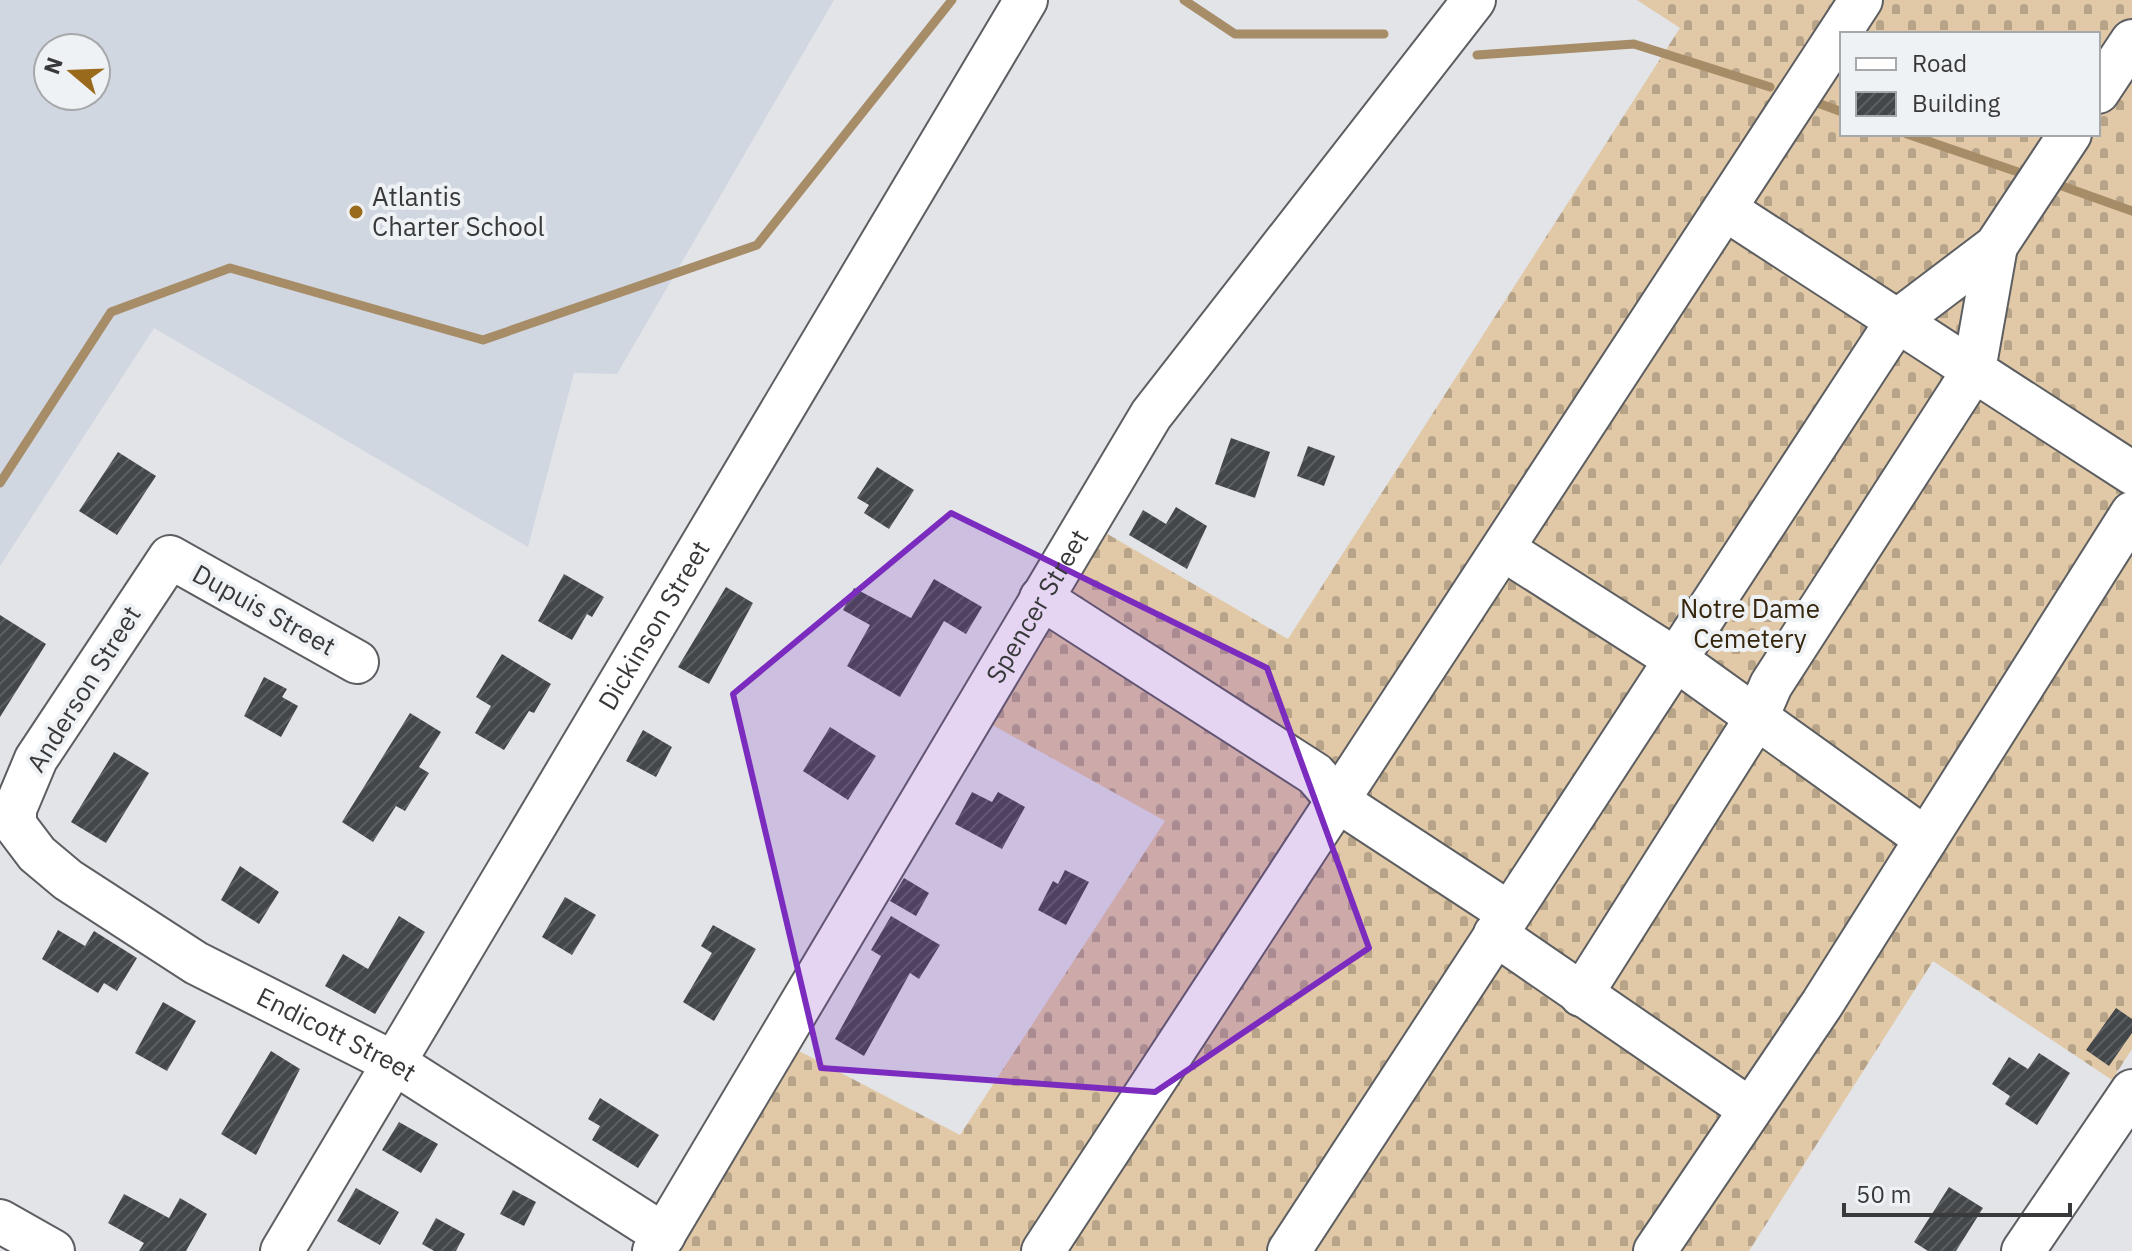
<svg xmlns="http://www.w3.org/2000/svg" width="2132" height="1251" viewBox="0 0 2132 1251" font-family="'IBM Plex Sans',sans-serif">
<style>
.built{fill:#d1d7e1;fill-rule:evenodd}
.cemetery{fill:url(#cemetery-stones);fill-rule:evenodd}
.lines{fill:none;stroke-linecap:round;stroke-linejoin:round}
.stream{stroke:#a78c68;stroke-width:9}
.building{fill:url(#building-hatch)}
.minor-casing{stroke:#5c5e61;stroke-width:46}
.minor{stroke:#fff;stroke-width:42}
.marked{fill:#7b2cbf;fill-opacity:0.2;stroke:#7b2cbf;stroke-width:6;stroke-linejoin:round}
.poi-dot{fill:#9a6a1c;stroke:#eff2f5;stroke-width:3}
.labels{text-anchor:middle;stroke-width:8;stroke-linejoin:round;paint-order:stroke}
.poi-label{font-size:26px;fill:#38393a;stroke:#eff2f5;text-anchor:start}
.street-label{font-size:26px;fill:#38393a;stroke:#eff2f5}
.park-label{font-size:26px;fill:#36260d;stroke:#eff2f5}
</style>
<defs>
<pattern id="cemetery-stones" width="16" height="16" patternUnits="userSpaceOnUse" patternTransform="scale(2)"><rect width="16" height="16" fill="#e1c8a6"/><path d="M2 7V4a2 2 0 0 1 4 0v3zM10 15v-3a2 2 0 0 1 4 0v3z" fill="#b7a388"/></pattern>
<pattern id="building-hatch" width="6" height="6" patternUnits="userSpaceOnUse" patternTransform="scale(2)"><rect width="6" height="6" fill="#44474a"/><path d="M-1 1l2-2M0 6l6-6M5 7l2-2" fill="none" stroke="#5d6062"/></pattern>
</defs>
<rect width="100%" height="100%" fill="#e2e4e8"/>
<path class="built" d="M 0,0 L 834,0 L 617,374 L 574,373 L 528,547 L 154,328 L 0,566 ZM 48,48 L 96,48 L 96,96 L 48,96 Z"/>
<path class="cemetery" d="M 1637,0 L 2132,0 L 2132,1049 L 2112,1080 L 1933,961 L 1749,1251 L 679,1251 L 797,1050 L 960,1135 L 1165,821 L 989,723 L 1104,532 L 1288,639 L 1680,28 ZM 1842,34 L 2098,34 L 2098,134 L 1842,134 Z"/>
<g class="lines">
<path class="stream" d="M 1184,0 L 1235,34 L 1384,34
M 1477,55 L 1634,44 L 1770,87
M 1815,102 L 1842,112
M 1907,134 L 2018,172
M 2062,186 L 2132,211
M 0,483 L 111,312 L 230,268 L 483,340 L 757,245 L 952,0"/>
</g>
<path class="building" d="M 1231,438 L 1270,452 L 1255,498 L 1215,484 Z
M 1308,446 L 1335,456 L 1324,486 L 1297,476 Z
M 118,452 L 156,476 L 117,535 L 79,511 Z
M 877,467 L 914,490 L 889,529 L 864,513 L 869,505 L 857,498 Z
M 1176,507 L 1207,526 L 1187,569 L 1129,535 L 1143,510 L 1166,524 Z
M 564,574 L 604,597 L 592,617 L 587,614 L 572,640 L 538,621 Z
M 934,579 L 982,607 L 966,634 L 944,621 L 900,697 L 847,666 L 870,625 L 843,610 L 854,588 L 911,618 Z
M 726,587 L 753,603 L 709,684 L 678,667 Z
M 0,615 L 46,644 L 0,717 Z
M 502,654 L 551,684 L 534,713 L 529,711 L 504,750 L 475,733 L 491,706 L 476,697 Z
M 264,677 L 287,689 L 282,697 L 298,706 L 281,737 L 244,716 Z
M 410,713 L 441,732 L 419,767 L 429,773 L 405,811 L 396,806 L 373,842 L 342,822 Z
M 830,727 L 876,756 L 848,800 L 803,771 Z
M 643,730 L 672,747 L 656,777 L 626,761 Z
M 114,752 L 149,773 L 106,843 L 71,822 Z
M 972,792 L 992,802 L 998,792 L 1025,807 L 1002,849 L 955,824 Z
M 240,866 L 279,892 L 259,924 L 221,900 Z
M 1065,870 L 1089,882 L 1066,925 L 1038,910 L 1053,881 L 1058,884 Z
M 904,878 L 929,893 L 916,916 L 890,901 Z
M 565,897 L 596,915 L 572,955 L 542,937 Z
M 399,916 L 425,932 L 375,1014 L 325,986 L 343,954 L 368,969 Z
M 891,916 L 940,945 L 919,979 L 910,973 L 864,1056 L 835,1039 L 881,956 L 871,950 Z
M 713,925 L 756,949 L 714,1021 L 683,1002 L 712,953 L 701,946 Z
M 58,930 L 85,946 L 94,931 L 137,958 L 117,991 L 104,983 L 98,993 L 42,959 Z
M 163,1002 L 196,1021 L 167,1071 L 135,1053 Z
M 2116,1008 L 2132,1019 L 2132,1033 L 2109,1066 L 2086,1050 Z
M 271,1051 L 300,1069 L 256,1155 L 221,1134 Z
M 2039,1053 L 2070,1073 L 2037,1125 L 2005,1104 L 2010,1096 L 1992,1084 L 2009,1057 L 2028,1069 Z
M 600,1098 L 659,1135 L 638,1168 L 592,1140 L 600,1126 L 588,1119 Z
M 399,1122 L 438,1144 L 421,1173 L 382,1150 Z
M 1949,1187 L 1983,1208 L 1956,1251 L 1928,1251 L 1914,1242 Z
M 356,1188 L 399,1212 L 380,1245 L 337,1221 Z
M 513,1190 L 536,1202 L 524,1226 L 500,1214 Z
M 124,1194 L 169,1218 L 180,1198 L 207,1214 L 186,1251 L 139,1251 L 144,1243 L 108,1223 Z
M 436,1218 L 465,1234 L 456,1251 L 434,1251 L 422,1244 Z"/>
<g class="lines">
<g class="minor-casing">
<g id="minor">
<path d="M 2098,92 L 2132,41"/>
<path d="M 1725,209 L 2132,473"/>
<path d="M 1503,549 L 1675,659 L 1926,839"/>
<path d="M 1041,598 L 1315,774 L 1338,801 L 1509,913"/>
<path id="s1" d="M 357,662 L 170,557 L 36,759 L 15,809 L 15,825 L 37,854 L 68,880 L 196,963 L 396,1064 L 664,1235"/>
<path d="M 1495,934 L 1748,1108"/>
<path d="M 1581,995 L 1757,717 L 1771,685 L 1974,370 L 1996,246"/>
<path d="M 0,1221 L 53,1251"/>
<path id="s2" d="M 282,1251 L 1026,0"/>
<path id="s3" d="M 654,1251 L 1151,415 L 1474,0"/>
<path d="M 1043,1251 L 1861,0"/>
<path d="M 1289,1251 L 1897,321 L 1996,246 L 2070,134"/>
<path d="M 1655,1251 L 1822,1004 L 2132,513"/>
<path d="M 2023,1251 L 2132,1091"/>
</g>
</g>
<use href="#minor" class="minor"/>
</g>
<path class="marked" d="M 951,513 L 1267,668 L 1369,948 L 1155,1092 L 821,1068 L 733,694 Z"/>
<circle class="poi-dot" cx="356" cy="212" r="8"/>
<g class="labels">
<g class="poi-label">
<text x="372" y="206">Atlantis<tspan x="372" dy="30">Charter School</tspan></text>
</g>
<g class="street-label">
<text dy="9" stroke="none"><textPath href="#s3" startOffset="750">Spencer Street</textPath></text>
<text transform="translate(264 610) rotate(29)" y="9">Dupuis Street</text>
<text dy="9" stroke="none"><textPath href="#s2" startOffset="728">Dickinson Street</textPath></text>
<text transform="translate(84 689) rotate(-58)" y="9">Anderson Street</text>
<text dy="9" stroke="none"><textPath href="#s1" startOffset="914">Endicott Street</textPath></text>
</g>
<g class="park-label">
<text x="1750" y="618">Notre Dame<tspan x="1750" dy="30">Cemetery</tspan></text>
</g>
</g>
<rect x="1840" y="32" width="260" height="104" fill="#eff2f5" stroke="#a6a8aa" stroke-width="2"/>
<rect x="1856" y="58" width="40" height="12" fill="#ffffff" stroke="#a6a8aa" stroke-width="2"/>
<text x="1912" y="72" font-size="24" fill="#38393a">Road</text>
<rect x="1856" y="92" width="40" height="24" fill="url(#building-hatch)" stroke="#a6a8aa" stroke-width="2"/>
<text x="1912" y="112" font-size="24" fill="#38393a">Building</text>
<g transform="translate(72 72) rotate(289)"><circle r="38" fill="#eff2f5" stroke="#a6a8aa" stroke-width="2"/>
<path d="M0-6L14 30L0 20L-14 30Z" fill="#9a6a1c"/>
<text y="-12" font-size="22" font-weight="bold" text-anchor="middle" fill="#38393a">N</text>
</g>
<path d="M1844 1203v12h226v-12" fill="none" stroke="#38393a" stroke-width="4"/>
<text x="1856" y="1203" font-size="24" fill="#38393a" stroke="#eff2f5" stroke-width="6" paint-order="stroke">50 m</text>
</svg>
